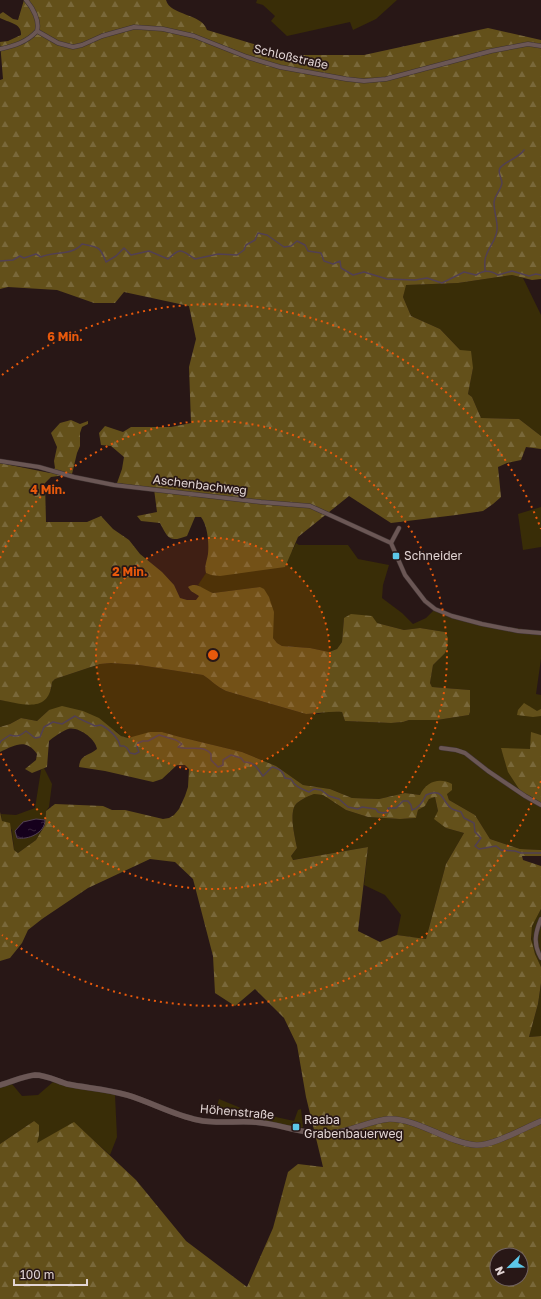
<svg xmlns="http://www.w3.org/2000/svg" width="541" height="1299" viewBox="0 0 541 1299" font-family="'Golos Text',sans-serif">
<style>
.green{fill:#392d07}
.forest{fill:url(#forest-firs);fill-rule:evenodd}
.water{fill:url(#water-ripples);stroke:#524053}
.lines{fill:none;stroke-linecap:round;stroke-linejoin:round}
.stream{stroke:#524053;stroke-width:1.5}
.street-casing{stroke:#3e3231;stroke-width:5}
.secondary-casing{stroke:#3e3231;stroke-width:6}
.street{stroke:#6b5755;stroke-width:4}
.secondary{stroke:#6b5755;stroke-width:5.5}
.ring{fill:none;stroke:#e8590c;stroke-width:2;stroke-dasharray:2 4}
.poi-dot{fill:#5cc7e8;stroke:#281716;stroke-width:1.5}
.labels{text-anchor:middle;stroke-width:3.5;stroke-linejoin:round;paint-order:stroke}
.street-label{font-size:12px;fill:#e2d5d4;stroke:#281716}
.poi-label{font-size:12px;fill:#e2d5d4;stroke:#281716;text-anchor:start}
.centre{fill:#e8590c;stroke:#281716;stroke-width:2}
.ring-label{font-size:12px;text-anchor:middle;font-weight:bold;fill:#e8590c;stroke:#281716;stroke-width:3.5;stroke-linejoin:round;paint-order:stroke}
</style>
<defs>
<pattern id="forest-firs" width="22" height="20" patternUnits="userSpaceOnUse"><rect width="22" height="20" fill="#63501a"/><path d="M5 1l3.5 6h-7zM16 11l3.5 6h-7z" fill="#79683a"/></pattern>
<pattern id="water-ripples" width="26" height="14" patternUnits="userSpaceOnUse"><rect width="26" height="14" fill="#15001c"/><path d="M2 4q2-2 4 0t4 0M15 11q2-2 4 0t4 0" fill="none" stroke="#37243c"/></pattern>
</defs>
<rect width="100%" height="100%" fill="#281716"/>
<path class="green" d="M 257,0 L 397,0 L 376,19 L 353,30 L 350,22 L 287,36 L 271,21 L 275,16 L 263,5 L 256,3 Z
M 512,275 L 523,278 L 541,315 L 541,436 L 519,419 L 481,418 L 472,397 L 468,394 L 473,368 L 460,350 L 440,329 L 411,316 L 403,297 L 405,285 L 458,283 Z
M 541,507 L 541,547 L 523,550 L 518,514 Z
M 296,543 L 299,545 L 348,545 L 358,559 L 389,565 L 383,585 L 382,598 L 402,613 L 413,624 L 426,618 L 436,608 C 469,621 505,628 541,631 L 541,659 L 536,694 L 541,695 L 541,735 L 531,733 L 531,749 L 501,749 L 541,803 L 541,850 L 520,849 L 490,839 L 475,815 L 449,800 L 447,794 L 420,795 L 405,793 L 379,799 L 352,798 L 330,789 L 303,785 L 276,766 L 242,752 L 180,737 L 162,732 L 128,738 L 121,736 L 116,731 L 49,710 L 37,721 L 21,718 L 10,724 L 0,727 L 0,700 L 19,703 L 51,690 L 52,682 L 55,679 L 100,664 L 111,663 L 139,665 L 203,675 C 211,680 217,687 226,691 L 306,714 L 318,714 L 329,711 L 342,712 L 345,721 L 391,723 L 403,722 L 409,720 L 437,720 L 469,715 L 470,712 L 470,690 L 432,687 L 430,683 L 433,665 L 439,659 L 445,632 L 420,628 L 404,630 L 377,623 L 344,618 L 342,642 L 337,649 L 329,652 L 310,648 L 282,646 L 277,643 L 273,638 L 273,612 L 260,587 L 213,593 L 206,591 L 198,585 L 206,573 L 211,575 L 292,551 Z
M 44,768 L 52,784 L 49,807 L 46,811 L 45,820 L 36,819 L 31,836 L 41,831 L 36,840 L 18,853 L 14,850 L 12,830 L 2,821 L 1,814 L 16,815 L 35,808 L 41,770 Z
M 314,794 L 323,795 L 346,810 L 368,817 L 400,819 L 416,818 L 418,810 L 425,806 L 429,799 L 435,797 L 438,811 L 446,828 L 464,833 L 446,864 L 426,939 L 397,935 L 401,915 L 385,895 L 364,885 L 368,847 L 292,860 L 291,856 L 297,848 C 295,837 288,811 297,803 C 302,799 308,796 314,794 Z
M 541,909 L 541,967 C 535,955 529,941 532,927 C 533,921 538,915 541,909 Z
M 541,983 L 541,1036 L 529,1037 L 538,1004 Z
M 53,1082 L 106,1092 L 115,1095 L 117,1137 L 110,1155 L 74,1123 L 36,1144 L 34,1121 L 0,1144 L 0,1087 L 12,1084 L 22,1096 L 38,1095 Z
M 219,1099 L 248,1111 L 294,1121 L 298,1110 L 301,1109 L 303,1127 L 301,1128 L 252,1120 L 252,1118 L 240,1115 L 217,1106 Z"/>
<path class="forest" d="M 24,0 L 166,0 C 170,16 202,13 207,30 L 290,55 L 364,55 L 488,28 L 541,40 L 541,279 L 532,280 L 512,275 L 458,283 L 406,285 L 403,297 L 411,316 L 440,329 L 460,350 L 471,351 L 473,368 L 468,394 L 472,397 L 481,418 L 519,419 L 541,436 L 541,449 L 526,447 L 521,460 L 507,463 L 498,467 L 501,497 L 493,504 L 483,511 L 456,515 L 391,523 L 349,496 L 298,537 L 285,567 L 220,576 L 211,575 L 206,573 C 204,566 207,561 208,554 C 209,544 208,526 201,517 L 195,517 L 187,536 C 169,543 168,538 160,523 L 141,521 L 137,516 L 157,512 L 154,489 L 117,483 L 122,469 L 124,457 L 111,446 L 101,445 L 99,433 L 105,426 L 123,432 L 131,427 L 171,427 L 191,423 L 189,367 L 196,339 L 189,306 L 124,292 L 115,303 L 94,303 L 57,290 L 8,287 L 0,289 L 0,80 L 3,79 L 0,42 L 8,41 L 21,35 C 22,23 9,23 0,18 L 0,14 L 3,12 L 13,19 L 18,20 Z
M 71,420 L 80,424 L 88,421 L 88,424 L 82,427 L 80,433 L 80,446 L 77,453 L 72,474 L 51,477 L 45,483 L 46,522 L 87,522 L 101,516 L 113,529 L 129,540 L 140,554 L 162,572 L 174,585 L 180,598 L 187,600 L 196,600 L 199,596 L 191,591 L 188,587 C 197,581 204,590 213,593 L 260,587 L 264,589 L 269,597 L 274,612 L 273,638 L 277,643 L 282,646 L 310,648 L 329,652 L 337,649 L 342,642 L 344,618 L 351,614 L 372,616 L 377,623 L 404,630 L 420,628 L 445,632 L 448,638 L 447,648 L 445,653 L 433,665 L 430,683 L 432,687 L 470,690 L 470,712 L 469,715 L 437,720 L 409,720 L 403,722 L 391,723 L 345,721 L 342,712 C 329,711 318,714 306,714 L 226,691 C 217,687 211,680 203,675 L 139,665 L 111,663 L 100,664 L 55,679 L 52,682 C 49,714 23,704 0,700 L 0,463 L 50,473 L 55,468 L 54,461 L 57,447 L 51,433 L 60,423 Z
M 524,703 L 537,711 L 541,709 L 541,716 L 533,717 L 517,715 L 518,710 Z
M 62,706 L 83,711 L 99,718 L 121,736 L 128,738 L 150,732 L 162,732 L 180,737 L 242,752 L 276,766 L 303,785 L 330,789 L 352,798 L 379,799 L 405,793 L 420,795 C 426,782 439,777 452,784 L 452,790 L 447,794 L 449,800 L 475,815 L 490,839 L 520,849 L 541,850 L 541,856 L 522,856 L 523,860 L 541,866 L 541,909 L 532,926 L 531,939 L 535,954 L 541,967 L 541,983 L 538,1004 L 529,1037 L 541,1036 L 541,1299 L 0,1299 L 0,1144 L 34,1121 L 39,1125 L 39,1135 L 37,1143 L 74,1122 L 136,1180 L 186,1241 L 247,1287 L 273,1228 L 288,1172 L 298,1164 L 323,1167 L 306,1097 L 297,1045 L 284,1018 L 255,989 L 235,1006 L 215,993 L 213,956 L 193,879 L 175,862 L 150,859 L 88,888 L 42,919 L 28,930 L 22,943 L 10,958 L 0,961 L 0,812 L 2,821 L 10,823 L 14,850 L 18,853 L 36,840 L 45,825 L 46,811 L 55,804 L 103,806 L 112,810 L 125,810 L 163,819 L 169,818 L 174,815 L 179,809 L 185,796 L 188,787 L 189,769 L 185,765 L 177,765 L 162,779 L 153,782 L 105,771 L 79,767 C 80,754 89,756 97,749 C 96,739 78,726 68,729 C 64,730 52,738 49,741 L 47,767 L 32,773 L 25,769 L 36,760 L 37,754 C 26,738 15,745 0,752 L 0,727 L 10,724 L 21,718 L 37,721 L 49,710 ZM 314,794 L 323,795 L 346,810 L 368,817 L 400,819 L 416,818 L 418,810 L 425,806 L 429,799 L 435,797 L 438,811 L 434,819 L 446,828 L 464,833 L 446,864 L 426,939 L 397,935 L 380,942 L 358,931 L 368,847 L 293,860 L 291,856 L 297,848 C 295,837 288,811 297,803 C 302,799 308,796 314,794 ZM 497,1255 L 521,1255 L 521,1279 L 497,1279 Z
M 531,732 L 541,735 L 541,803 L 521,792 L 508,772 L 501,748 L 530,749 Z"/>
<path class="water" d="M 36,819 L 45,820 C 45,833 28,840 17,838 L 15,831 L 23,822 Z"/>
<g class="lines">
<path class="stream" d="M 0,261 L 13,260 L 20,256 L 24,258 L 36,254 L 41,257 C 55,251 72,256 82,244 C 98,247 100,246 106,262 L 116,256 L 124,248 L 131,255 L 149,251 L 168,259 C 181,247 181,250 195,259 L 218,254 L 237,255 L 244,250 L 246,245 L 255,240 L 258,233 L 267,235 L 284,247 L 291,246 L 297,241 L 305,245 L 308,251 L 321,253 L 324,261 L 333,264 L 340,261 L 341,268 L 353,275 L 364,272 L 387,279 L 415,280 L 427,278 L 442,283 L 464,272 L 476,275 C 484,270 490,270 498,275 L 512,271 L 529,276 L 536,274 L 541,275
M 485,271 C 485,266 484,260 486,256 C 489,246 496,241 497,230 C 498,222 494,212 494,203 C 494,196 501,190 502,183 C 502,178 497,173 500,168 C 504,162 519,158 524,150
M 0,743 L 1,741 L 10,735 C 17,737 20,736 26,731 L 35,738 L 40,737 L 44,727 L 53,722 L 62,724 L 75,716 C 82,721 88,722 95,726 L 101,725 C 108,728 119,738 120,746 L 124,746 L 127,748 L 130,753 L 135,754 L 139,752 L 137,747 L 138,743 L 143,741 L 148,741 L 159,735 L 176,740 L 182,744 L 178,747 C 189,751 203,744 211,754 L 211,760 L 218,767 L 223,765 L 223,760 L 231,755 L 241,758 L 244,762 C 255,762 257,768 263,776 L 272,767 C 280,769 283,771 285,778 L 291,779 C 295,787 302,789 309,792 L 314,789 L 321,790 L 329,796 L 339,799 L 348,807 L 358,809 L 362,807 L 376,809 L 378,812 L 383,813 L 388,812 L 388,808 L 396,808 L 403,801 L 408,801 L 411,805 L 412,810 C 419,808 423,802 426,795 C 444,787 441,801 452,809 C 454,810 458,811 461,812 L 464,818 L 474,823 L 475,832 L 481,838 L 475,846 L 479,849 L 496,846 L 501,850 L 515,851 L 521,853 L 541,853"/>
<g class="street-casing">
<path id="street" d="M 26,0 C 33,8 40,21 37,31
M 0,49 C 14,46 27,42 37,31 L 58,43 L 73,47 L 82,45 L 102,36 L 134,27 L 163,29 L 194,36 L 247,57 L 280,67 L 346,79 L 364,81 L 386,79 L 491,51 L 528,44 L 541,46
M 0,461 L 39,467 L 74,477 L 114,485 L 261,502 L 310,506 L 391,543
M 399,528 L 391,543 L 405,575 L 425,601 L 435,609 L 452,616 L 482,624 L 518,631 L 541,633
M 441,748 L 456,750 L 465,753 L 488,771 L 525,796 L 541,805
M 541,919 C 535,933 533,944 541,958"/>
</g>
<g class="secondary-casing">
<path id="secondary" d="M 0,1085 C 11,1082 24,1076 35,1075 C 46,1075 57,1081 67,1084 C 87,1088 107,1089 127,1095 C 151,1102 173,1115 198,1120 C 216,1124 234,1121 252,1122 C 279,1123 305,1136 333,1133 C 352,1131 369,1121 389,1119 C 417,1118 448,1143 476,1145 C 493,1146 524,1128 541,1121"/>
</g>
<use href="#street" class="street"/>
<use href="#secondary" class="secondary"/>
</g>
<circle cx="213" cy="655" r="117" fill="#e8590c" fill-opacity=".12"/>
<g class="ring">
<circle cx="213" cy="655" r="117"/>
<path d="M0 558A234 234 0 1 1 0 752"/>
<path d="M541 781A351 351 0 0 1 2 935M2 375A351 351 0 0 1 541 529"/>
</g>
<g class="poi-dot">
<rect x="392" y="552" width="8" height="8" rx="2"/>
<rect x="292" y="1123" width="8" height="8" rx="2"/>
</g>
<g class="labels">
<g class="street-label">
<text transform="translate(291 57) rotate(13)" y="4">Schloßstraße</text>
<text transform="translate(200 485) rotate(7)" y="4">Aschenbachweg</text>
<text transform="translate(237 1112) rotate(5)" y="4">Höhenstraße</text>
</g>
<g class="poi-label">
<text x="404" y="560">Schneider</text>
<text x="304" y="1124">Raaba<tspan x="304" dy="14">Grabenbauerweg</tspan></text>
</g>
</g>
<circle cx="213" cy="655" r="6" class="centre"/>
<g class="ring-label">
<text x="65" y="341">6 Min.</text>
<text x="48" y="494">4 Min.</text>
<text x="130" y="576">2 Min.</text>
</g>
<g transform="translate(509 1267) rotate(247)"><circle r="19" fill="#281716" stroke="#726362"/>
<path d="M0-3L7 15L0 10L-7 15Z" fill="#5cc7e8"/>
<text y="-6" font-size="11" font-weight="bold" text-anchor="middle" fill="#e2d5d4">N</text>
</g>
<path d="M14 1279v6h73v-6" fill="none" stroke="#e2d5d4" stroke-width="2"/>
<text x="20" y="1279" font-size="12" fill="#e2d5d4" stroke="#281716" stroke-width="3" paint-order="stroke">100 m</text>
</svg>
